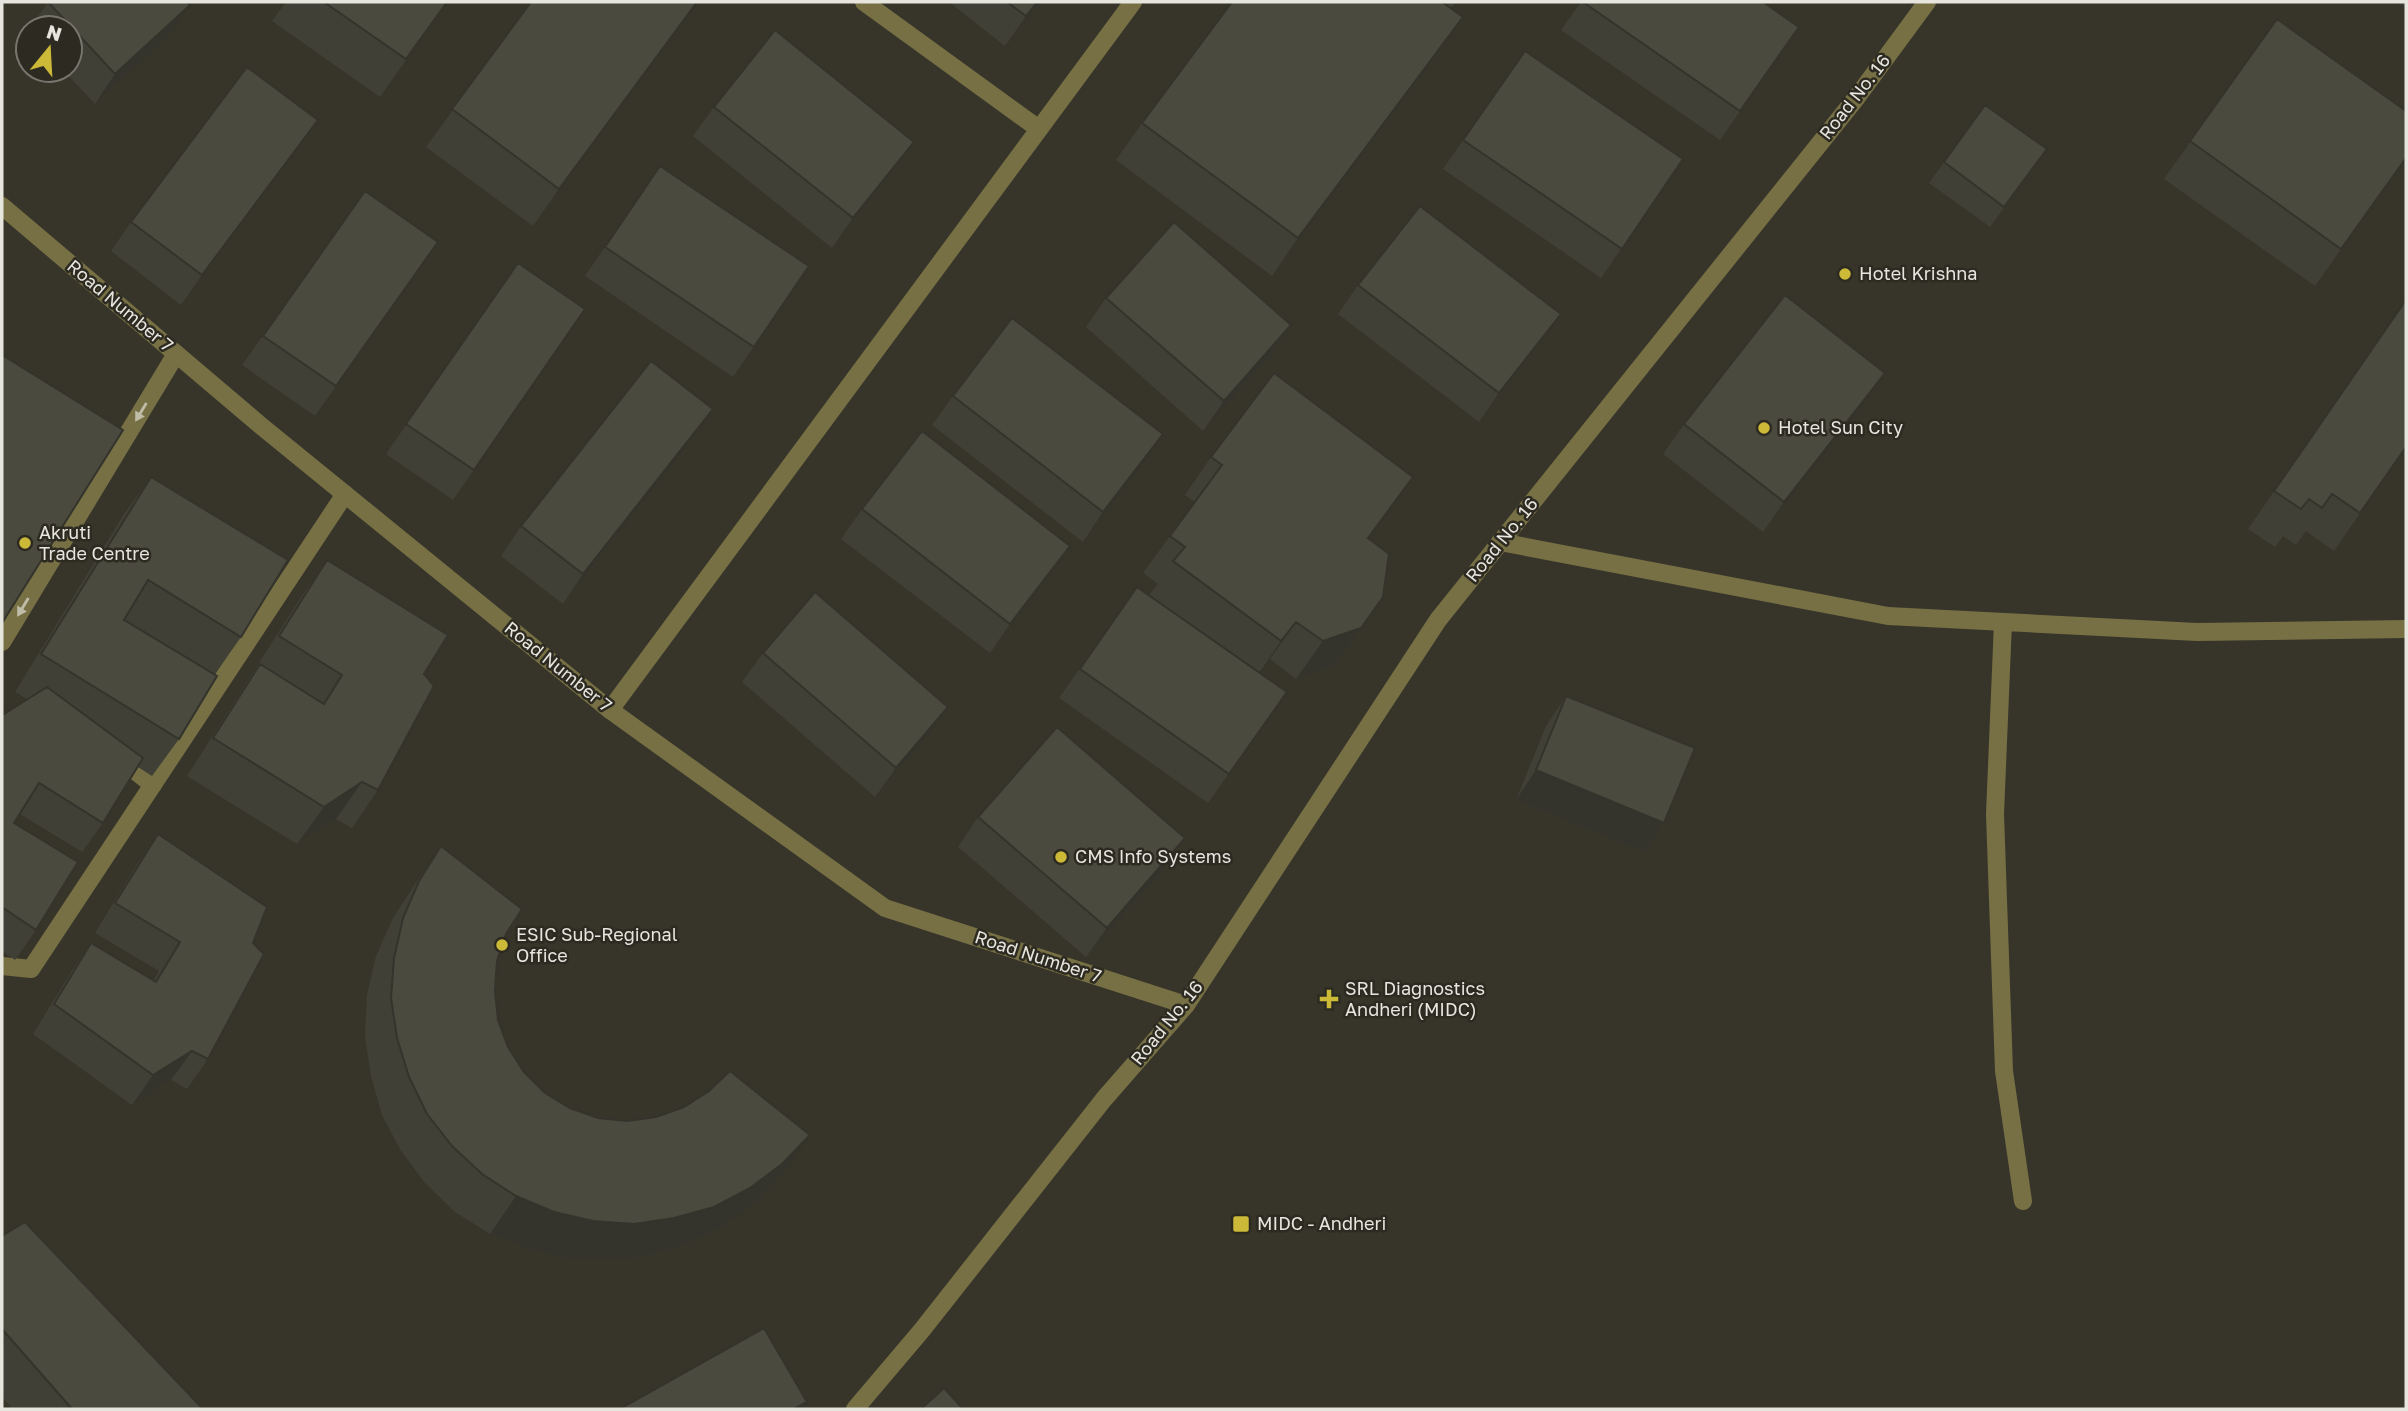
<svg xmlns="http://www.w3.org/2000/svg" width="2408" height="1411" viewBox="0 0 2408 1411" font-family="'Golos Text',sans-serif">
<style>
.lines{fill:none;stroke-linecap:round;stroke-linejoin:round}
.service{stroke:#777045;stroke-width:18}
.minor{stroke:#777045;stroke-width:18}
.tertiary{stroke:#777045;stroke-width:18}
.wall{fill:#404036}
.shaded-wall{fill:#34342c}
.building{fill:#4b4a3f;stroke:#34342c;stroke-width:2}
.oneway{fill:#bfbca8}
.poi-dot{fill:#cdb938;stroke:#2d2b21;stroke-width:2.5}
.labels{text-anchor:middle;stroke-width:5;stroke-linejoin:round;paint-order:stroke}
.street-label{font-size:18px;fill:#e6e5de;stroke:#2d2b21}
.poi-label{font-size:18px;fill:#e6e5de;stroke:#2d2b21;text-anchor:start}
</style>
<rect width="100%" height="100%" fill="#37352a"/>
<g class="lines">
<path class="service" d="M 2,642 L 176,354"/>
<path class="minor" d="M 864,2 L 1039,129
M 1500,542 L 1888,616 L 2197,632 L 2406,629
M 2003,622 L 1995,814 L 2004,1071 L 2023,1201
M 610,710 L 1133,2
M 117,757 L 153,785
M 2,966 L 31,969 L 345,494"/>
<path class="tertiary" d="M 2,206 L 260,425 L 610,710 L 885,908 L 1186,1005
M 855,1409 L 922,1330 L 1104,1099 L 1186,1005 L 1438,620 L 1857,97 L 1927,2"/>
</g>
<path class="wall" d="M 48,2 L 169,35 L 95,104 L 63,70 L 70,70 L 70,28 L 30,28 Z
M 286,2 L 447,2 L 380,97 L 272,21 Z
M 531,2 L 698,2 L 533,226 L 426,147 Z
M 949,2 L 1040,2 L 1005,46 Z
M 1232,2 L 1456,2 L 1451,8 L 1463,17 L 1437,55 L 1272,276 L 1116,160 L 1142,123 Z
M 1581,2 L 1763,2 L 1799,27 L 1720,140 L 1561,30 Z
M 2398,2 L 2406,2 L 2406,8 Z
M 2277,19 L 2406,158 L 2315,286 L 2164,179 Z
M 1525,51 L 1683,159 L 1601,278 L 1443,169 Z
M 1985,105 L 2047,149 L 1990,227 L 1929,183 Z
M 714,107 L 914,142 L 893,171 L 832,248 L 693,136 Z
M 318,120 L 297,150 L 181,305 L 111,251 L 131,222 Z
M 660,166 L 809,266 L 733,377 L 585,276 Z
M 365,191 L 438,242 L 315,416 L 242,365 Z
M 518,263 L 585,309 L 453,500 L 386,454 Z
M 1358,285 L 1561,314 L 1540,343 L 1479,422 L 1338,314 Z
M 1106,298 L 1291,325 L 1271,355 L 1203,431 L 1086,327 Z
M 2406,300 L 2406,447 L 2334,551 L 2306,531 L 2296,545 L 2283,536 L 2275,547 L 2248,529 Z
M 1885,373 L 1864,403 L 1763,532 L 1663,454 L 1684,424 Z
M 953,396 L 1143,464 L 1083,542 L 932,425 Z
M 713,409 L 692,439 L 563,604 L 501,556 L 521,526 Z
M 1211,457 L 1413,477 L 1369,538 L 1383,597 L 1335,666 L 1296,679 L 1270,659 L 1259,673 L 1287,692 L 1208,803 L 1059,698 L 1137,587 L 1149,595 L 1158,584 L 1143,573 L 1195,502 L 1185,495 Z
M 151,477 L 241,637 L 215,674 L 124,619 L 179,739 L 152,776 L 138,767 L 103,823 L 82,852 L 20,814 L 14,823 L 36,930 L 15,960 L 2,951 L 2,712 L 4,714 L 27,699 L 15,692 L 124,514 Z
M 862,509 L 1049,576 L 990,653 L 841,539 Z
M 327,560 L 424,674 L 378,790 L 352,828 L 336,819 L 297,844 L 187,776 L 301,597 Z
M 763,653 L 928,736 L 875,797 L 742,682 Z
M 1566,696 L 1664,823 L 1644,852 L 1516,800 L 1546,726 Z
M 978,817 L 1185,838 L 1165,868 L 1086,957 L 958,847 Z
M 158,834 L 208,1059 L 187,1089 L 171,1080 L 132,1105 L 33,1034 L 71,972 L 91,943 L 154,980 L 159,971 L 95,933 L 137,864 Z
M 441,846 L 506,934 L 497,961 L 495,991 L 498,1020 L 508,1047 L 524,1072 L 545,1093 L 570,1108 L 598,1118 L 784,1172 L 756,1202 L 724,1226 L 687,1244 L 648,1256 L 608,1261 L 566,1259 L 527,1249 L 490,1234 L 455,1212 L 425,1183 L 401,1151 L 382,1115 L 371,1076 L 365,1036 L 367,995 L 376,956 L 393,918 L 415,884 Z
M 2,1236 L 203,1409 L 13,1409 L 2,1397 Z"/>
<path class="shaded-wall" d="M 697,2 L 698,2 L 689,15 L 533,226 L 559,189 Z
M 1037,2 L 1040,2 L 1005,46 L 1026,16 Z
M 190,5 L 169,35 L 95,104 L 115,74 Z
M 1463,17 L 1437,55 L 1272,276 L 1298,238 Z
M 318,120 L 297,150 L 181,305 L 202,275 Z
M 914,142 L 893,171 L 832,248 L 853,218 Z
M 1561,314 L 1540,343 L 1479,422 L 1499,393 Z
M 1291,325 L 1271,355 L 1203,431 L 1224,401 Z
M 1885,373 L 1864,403 L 1763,532 L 1784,502 Z
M 713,409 L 692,439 L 563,604 L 583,574 Z
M 1163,434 L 1143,464 L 1083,542 L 1103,512 Z
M 1413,477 L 1387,514 L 1342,575 L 1368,538 Z
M 1070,546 L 1049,576 L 990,653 L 1010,624 Z
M 1383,597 L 1335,666 L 1296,679 L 1323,641 Z
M 1296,622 L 1270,659 L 1255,679 L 1281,641 Z
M 948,707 L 928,736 L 875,797 L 896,768 Z
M 1536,770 L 1664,823 L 1644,852 L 1516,800 Z
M 362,782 L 336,819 L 297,844 L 324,807 Z
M 1185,838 L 1165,868 L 1086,957 L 1107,928 Z
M 192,1051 L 171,1080 L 132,1105 L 153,1075 Z
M 810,1135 L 784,1172 L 756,1202 L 724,1226 L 687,1244 L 648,1256 L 608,1261 L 566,1259 L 527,1249 L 490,1234 L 516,1196 Z
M 807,1402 L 802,1409 L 794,1409 Z"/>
<path class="building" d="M 48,2 L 187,2 L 190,5 L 115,74 Z
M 324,2 L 447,2 L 406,59 Z
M 531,2 L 697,2 L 559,189 L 452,109 Z
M 1007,2 L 1037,2 L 1026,16 Z
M 1232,2 L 1442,2 L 1463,17 L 1298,238 L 1142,123 Z
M 1583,2 L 1763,2 L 1799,27 L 1740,111 Z
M 2277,19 L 2406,111 L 2406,158 L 2341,249 L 2190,141 Z
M 775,30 L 914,142 L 853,218 L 714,107 Z
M 1525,51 L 1683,159 L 1622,249 L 1463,140 Z
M 247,67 L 318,120 L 202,275 L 131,222 Z
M 1985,105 L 2047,149 L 2004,207 L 1944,162 Z
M 660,166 L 809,266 L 754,347 L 605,247 Z
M 365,191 L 438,242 L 336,386 L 263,336 Z
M 1420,206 L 1561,314 L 1499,393 L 1358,285 Z
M 1174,222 L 1291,325 L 1224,401 L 1106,298 Z
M 518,263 L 585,309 L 474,470 L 406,424 Z
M 1785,295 L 1885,373 L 1784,502 L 1684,424 Z
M 2406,300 L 2406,447 L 2360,513 L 2332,494 L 2322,508 L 2309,499 L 2301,509 L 2274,491 Z
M 1012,318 L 1163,434 L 1103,512 L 953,396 Z
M 2,355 L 123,430 L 2,623 Z
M 651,361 L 713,409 L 583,574 L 521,526 Z
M 1274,373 L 1413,477 L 1368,538 L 1389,554 L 1383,597 L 1361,628 L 1323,641 L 1296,622 L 1281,641 L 1173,561 L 1185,547 L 1170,536 L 1222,465 L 1211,457 Z
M 922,431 L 1070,546 L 1010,624 L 862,509 Z
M 151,477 L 288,560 L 241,637 L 148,580 L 124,620 L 217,676 L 179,739 L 41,654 Z
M 327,560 L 448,635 L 424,674 L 434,686 L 378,790 L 362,782 L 324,807 L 213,738 L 260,664 L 324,704 L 342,675 L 279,636 Z
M 1137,587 L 1287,692 L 1229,774 L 1080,669 Z
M 815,592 L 948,707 L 896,768 L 763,653 Z
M 47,687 L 143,758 L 103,823 L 39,783 L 14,823 L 78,862 L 36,930 L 2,907 L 2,712 L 4,714 Z
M 1566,696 L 1695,748 L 1664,823 L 1536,770 Z
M 1057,727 L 1185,838 L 1107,928 L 978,817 Z
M 158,834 L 267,907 L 253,943 L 264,954 L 208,1059 L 192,1051 L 153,1075 L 54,1004 L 91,943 L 156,982 L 180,942 L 115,903 Z
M 441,846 L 522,909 L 506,934 L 497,961 L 495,991 L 498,1020 L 508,1047 L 524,1072 L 545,1093 L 570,1108 L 598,1118 L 627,1121 L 656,1117 L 684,1107 L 709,1091 L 730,1071 L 810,1135 L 782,1164 L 750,1188 L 714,1207 L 674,1218 L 634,1224 L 593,1221 L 554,1212 L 516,1196 L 482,1174 L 452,1146 L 427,1114 L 409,1077 L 397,1038 L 391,998 L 394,958 L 403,918 L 419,881 Z
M 25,1222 L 203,1409 L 72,1409 L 2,1329 L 2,1236 Z
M 764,1328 L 807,1402 L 794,1409 L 620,1409 Z
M 944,1388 L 963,1409 L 921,1409 Z"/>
<defs><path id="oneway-solid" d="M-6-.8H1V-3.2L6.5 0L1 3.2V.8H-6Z" transform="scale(1.75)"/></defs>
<g class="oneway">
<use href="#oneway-solid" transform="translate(141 412) rotate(121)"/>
<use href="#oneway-solid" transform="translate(23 607) rotate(121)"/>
</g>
<g class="poi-dot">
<circle cx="1845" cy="274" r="7"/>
<circle cx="1764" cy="428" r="7"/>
<circle cx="25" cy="543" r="7"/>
<circle cx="1061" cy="857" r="7"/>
<circle cx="502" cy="945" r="7"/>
<path d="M1325.5 988.5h7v7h7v7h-7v7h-7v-7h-7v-7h7z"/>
<rect x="1232" y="1215" width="18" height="18" rx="3.5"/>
</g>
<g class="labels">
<g class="street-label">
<text transform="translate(1855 97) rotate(-52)" y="6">Road No. 16</text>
<text transform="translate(120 306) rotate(40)" y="6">Road Number 7</text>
<text transform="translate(1502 540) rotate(-51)" y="6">Road No. 16</text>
<text transform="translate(558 667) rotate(39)" y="6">Road Number 7</text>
<text transform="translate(1038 957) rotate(18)" y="6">Road Number 7</text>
<text transform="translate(1167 1023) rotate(-51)" y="6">Road No. 16</text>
</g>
<g class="poi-label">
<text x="1859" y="280">Hotel Krishna</text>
<text x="1778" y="434">Hotel Sun City</text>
<text x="39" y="539">Akruti<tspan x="39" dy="21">Trade Centre</tspan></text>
<text x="1075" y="863">CMS Info Systems</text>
<text x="516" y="941">ESIC Sub-Regional<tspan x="516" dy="21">Office</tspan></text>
<text x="1345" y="995">SRL Diagnostics<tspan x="1345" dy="21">Andheri (MIDC)</tspan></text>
<text x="1257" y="1230">MIDC - Andheri</text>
</g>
</g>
<rect width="2408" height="1411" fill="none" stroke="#e6e5de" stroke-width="7"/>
<g transform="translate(49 49) rotate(18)"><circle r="33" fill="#2d2b21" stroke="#77756d" stroke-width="2"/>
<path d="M0-5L12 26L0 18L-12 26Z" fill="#cdb938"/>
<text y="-10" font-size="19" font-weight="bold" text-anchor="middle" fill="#e6e5de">N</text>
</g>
</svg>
